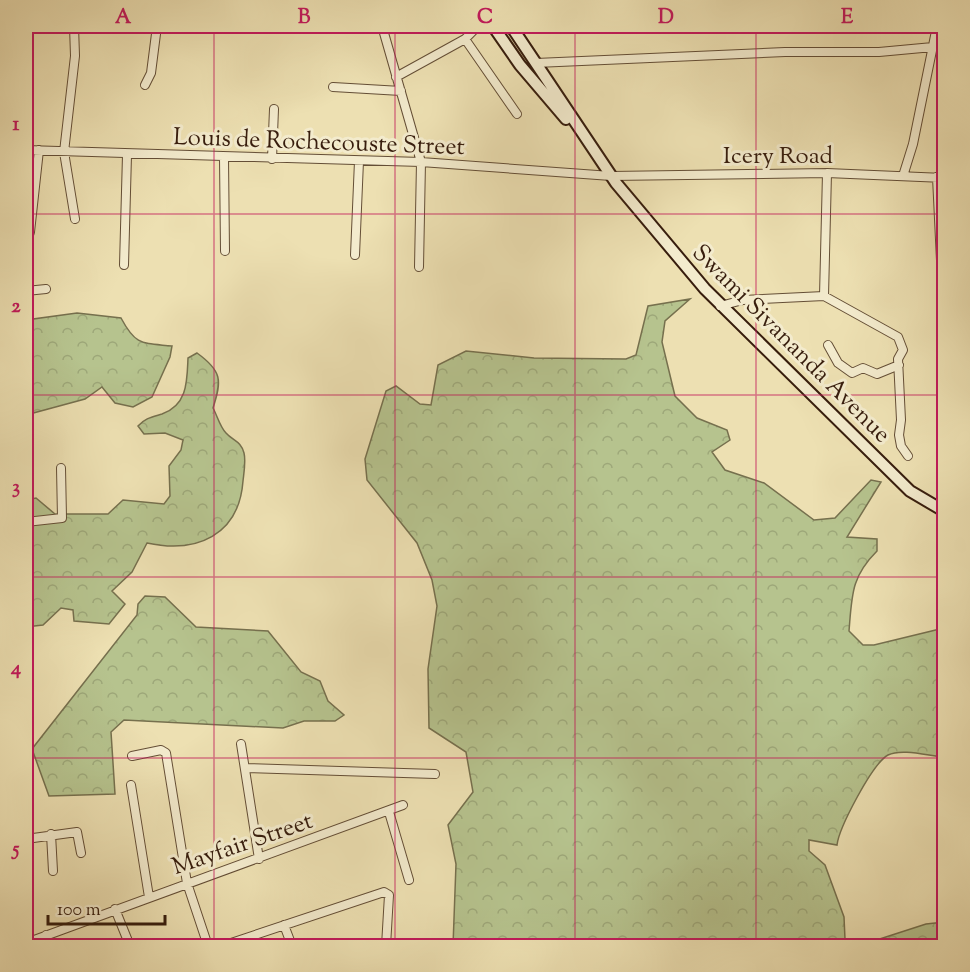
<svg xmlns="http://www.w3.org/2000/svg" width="970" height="972" viewBox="0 0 970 972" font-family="'Sorts Mill Goudy',serif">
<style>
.forest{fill:url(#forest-crowns);stroke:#76704e;stroke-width:1.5}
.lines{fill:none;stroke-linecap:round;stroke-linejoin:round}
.street-casing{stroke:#644e36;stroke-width:10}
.secondary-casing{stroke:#371d0d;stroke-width:14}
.street{stroke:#f3ebcd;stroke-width:8}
.secondary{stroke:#f3ebcd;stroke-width:10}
.grid{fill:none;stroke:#c2185b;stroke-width:1.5;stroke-opacity:0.55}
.labels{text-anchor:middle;stroke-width:6;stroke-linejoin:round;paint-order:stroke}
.street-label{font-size:24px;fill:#371d0d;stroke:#f3ebcd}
.neatline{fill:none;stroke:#c2185b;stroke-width:2}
.grid-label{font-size:20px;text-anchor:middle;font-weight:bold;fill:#c2185b}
</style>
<defs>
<pattern id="forest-crowns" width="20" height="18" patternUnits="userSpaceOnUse" patternTransform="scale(1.5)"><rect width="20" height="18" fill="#b6c38e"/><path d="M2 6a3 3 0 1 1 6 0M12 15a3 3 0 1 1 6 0" fill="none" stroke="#9da779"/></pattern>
</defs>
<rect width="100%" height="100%" fill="#ede0b2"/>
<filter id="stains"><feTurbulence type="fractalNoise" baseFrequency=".00333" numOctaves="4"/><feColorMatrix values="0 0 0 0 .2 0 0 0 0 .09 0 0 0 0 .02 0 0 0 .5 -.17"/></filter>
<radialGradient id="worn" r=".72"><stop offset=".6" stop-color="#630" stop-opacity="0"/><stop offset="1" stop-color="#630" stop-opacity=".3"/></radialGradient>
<path class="forest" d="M 690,299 L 665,321 L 662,342 L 675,396 L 697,418 L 727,430 L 730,440 L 712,452 L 725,470 L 764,483 L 814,520 L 835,518 L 871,480 L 881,482 L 847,537 L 877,539 L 877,551 C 851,577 852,595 849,631 L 863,645 L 874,645 L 944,628 L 944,757 C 929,756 902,748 888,755 C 872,764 839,828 837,845 L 809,840 L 809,851 L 825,865 L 844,917 L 845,939 L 837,946 L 453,946 L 456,864 L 448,825 L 473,792 L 466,752 L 429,728 L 428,669 L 437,606 L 432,580 L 417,543 L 367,480 L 365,459 L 386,391 L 396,386 L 420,404 L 431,405 L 438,365 L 466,351 L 534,358 L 626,359 L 636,355 L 648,306 Z
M 77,313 L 121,318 C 136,346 142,343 172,346 L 170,357 L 152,397 L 133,407 L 115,403 L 102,387 L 85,399 L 26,415 L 26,320 Z
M 197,353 C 222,371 222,380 213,408 C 217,415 220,427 226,433 C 233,441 241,441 244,453 C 246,461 244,472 243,481 C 239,535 197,554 147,543 L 132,572 L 112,591 L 125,604 L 109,624 L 74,621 L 73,610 L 61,608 L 43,625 L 26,627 L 28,537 L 26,500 L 36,498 L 55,514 L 108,514 L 123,500 L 164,504 L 170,496 L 169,466 L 181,450 L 183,440 L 165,433 L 144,434 L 138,426 C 145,418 152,417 162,414 C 188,405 187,380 188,358 Z
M 145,596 L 165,597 L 196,627 L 268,631 L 301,672 L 320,681 L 328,701 L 344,715 L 335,721 L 304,721 L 283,728 L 124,720 L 111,732 L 115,794 L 49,796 L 32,749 L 137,615 L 138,604 Z
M 944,922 L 944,946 L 858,946 L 926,924 Z"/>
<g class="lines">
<g class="street-casing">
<path id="street" d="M 74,26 L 75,56 L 64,152 L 75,219
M 382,26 L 421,162 L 419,267
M 465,39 L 517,114
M 536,63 L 785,52 L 879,52 L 933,47
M 396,77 L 465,39 L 473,31 L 474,26
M 145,85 L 151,73 L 157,26
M 333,87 L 401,91
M 26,150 L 421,162 L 611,176 L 827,173 L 944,178
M 224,158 L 225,251
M 272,159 L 274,109
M 903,176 L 913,144 L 937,26
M 937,177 L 944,323
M 26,243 L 30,232 L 39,150
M 355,255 L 359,161
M 124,265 L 127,155
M 26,291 L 46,289
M 824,296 L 827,173
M 720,306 L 743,300 L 824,296 L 898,337 L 903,350 L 898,359 L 901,420 L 899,435 L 901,446 L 908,456
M 828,345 L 838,363 L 852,373 L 863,368 L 877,374 L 899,365
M 26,522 L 62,518 L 61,468
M 241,744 L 259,859
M 132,756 L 161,750 L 166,753 L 187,883 L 208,946
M 245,768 L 435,774
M 131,785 L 149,897
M 389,812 L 409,880
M 51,834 L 53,871
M 26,839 L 77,832 L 81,853
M 115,909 L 130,946
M 284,925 L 292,946
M 46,935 L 51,946
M 26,943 L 403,805
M 222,946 L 384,892 L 389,895 L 386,946"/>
</g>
<g class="secondary-casing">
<path id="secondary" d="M 493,26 L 520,65 L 566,119
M 511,26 L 616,183 L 705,289 L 910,491 L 944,511"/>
</g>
<use href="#street" class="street"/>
<use href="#secondary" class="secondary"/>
</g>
<path class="grid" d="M 214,26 L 214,946M 395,26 L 395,946M 575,26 L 575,946M 756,26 L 756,946M 26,214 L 944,214M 26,395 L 944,395M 26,577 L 944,577M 26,758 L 944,758"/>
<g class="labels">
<g class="street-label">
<text transform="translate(319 141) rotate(2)" y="8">Louis de Rochecouste Street</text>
<text x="778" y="163">Icery Road</text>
<text transform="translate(792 343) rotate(45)" y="8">Swami Sivananda Avenue</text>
<text transform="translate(242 843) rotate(-19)" y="8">Mayfair Street</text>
</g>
</g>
<rect width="970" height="972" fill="none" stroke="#ede0b2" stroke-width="66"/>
<path d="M48 915v9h117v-9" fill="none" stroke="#371d0d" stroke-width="3"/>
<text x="57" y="915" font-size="18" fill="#371d0d" stroke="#f3ebcd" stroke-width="4.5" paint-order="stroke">100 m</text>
<rect x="33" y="33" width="904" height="906" class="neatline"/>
<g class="grid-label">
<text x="123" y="23">A</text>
<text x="304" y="23">B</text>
<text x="485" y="23">C</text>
<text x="666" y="23">D</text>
<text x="847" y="23">E</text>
<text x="16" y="130">1</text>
<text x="16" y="312">2</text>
<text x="16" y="493">3</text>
<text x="16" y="674">4</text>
<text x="16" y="855">5</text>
</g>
<rect width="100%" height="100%" filter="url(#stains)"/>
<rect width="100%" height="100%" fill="url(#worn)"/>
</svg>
